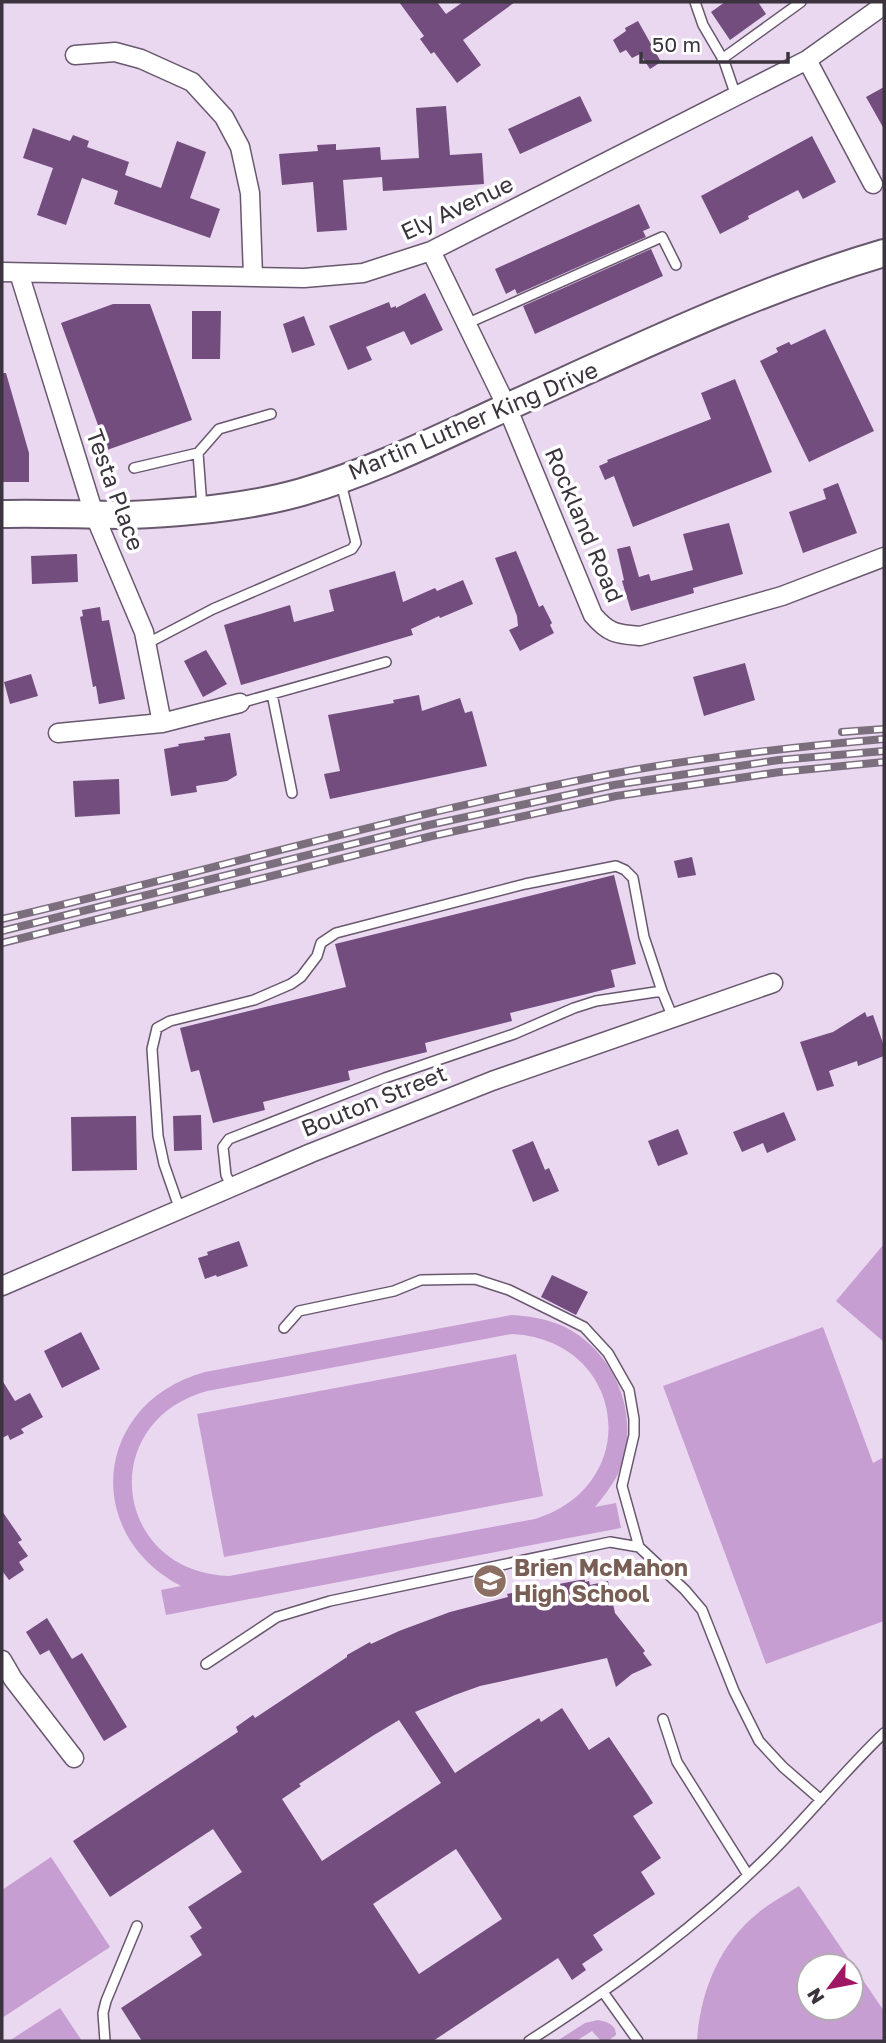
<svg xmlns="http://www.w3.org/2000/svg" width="886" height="2043" viewBox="0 0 886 2043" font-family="'Golos Text',sans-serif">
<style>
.green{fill:#c69ed2;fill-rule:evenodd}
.building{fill:#724d7e;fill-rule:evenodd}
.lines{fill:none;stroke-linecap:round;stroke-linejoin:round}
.service-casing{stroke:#68586e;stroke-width:12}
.minor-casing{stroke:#68586e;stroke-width:21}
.secondary-casing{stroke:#68586e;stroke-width:30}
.service{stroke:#fff;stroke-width:9}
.minor{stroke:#fff;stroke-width:18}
.secondary{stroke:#fff;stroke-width:26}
.rail-casing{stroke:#7b6f7e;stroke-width:8}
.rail{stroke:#fff;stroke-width:5;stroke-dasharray:16;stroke-linecap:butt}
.labels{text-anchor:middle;stroke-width:7;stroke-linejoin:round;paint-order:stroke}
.street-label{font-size:23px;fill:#3b333d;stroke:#fff}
.education-label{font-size:23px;font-weight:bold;fill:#785e54;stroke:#fff;text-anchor:start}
</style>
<rect width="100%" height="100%" fill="#ead7f0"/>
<path class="green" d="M 884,1244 L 884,1342 L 836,1301 Z
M 512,1315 C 530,1316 548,1319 565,1327 C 618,1354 643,1421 617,1476 C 611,1487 603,1497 595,1507 L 616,1503 L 621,1528 L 166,1615 L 161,1590 L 181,1586 C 80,1533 95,1402 205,1372 ZM 512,1334 C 627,1340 645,1485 535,1519 L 229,1576 C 113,1572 95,1422 207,1391 Z
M 823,1327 L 873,1463 L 884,1457 L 884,1621 L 766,1664 L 663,1386 Z
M 516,1354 L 543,1496 L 224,1557 L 197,1414 Z
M 51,1857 L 110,1947 L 2,2018 L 2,1890 Z
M 799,1886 L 884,2011 L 884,2041 L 697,2041 C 700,1993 719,1944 758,1913 C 770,1903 785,1895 799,1886 ZM 809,1966 L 851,1966 L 851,2008 L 809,2008 Z
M 60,2008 L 82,2041 L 9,2041 Z
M 598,2020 C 607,2022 616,2024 616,2035 L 608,2041 L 601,2041 L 592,2031 L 576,2041 L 557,2041 L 585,2023 Z"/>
<path class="building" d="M 399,2 L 437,2 L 446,14 L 463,2 L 515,2 L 463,40 L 481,65 L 457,83 L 434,52 L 431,54 L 420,39 L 424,36 Z
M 725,2 L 758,2 L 766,14 L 730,40 L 711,12 Z
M 638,21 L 661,62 L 650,69 L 640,54 L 632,58 L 626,50 L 620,53 L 613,40 L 626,31 L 625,28 Z
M 884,87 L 884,129 L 866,97 Z
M 580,96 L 592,121 L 520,154 L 508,129 Z
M 446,106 L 450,155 L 482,153 L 484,184 L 383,191 L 382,177 L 343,180 L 347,230 L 317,232 L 313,182 L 282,185 L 279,154 L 318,151 L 317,145 L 336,144 L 336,150 L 380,147 L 381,160 L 419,158 L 416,108 Z
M 33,128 L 70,141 L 73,135 L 89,141 L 87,147 L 129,162 L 125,175 L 161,188 L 177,141 L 206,152 L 190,198 L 220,209 L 210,238 L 114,204 L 118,191 L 82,178 L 66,225 L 37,215 L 53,168 L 23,158 Z
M 812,136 L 836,182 L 803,199 L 798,190 L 748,216 L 749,219 L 720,234 L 701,196 Z
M 639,204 L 650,228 L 643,231 L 646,237 L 517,294 L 515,289 L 506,294 L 495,269 Z
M 651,249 L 663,276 L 535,334 L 523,306 Z
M 425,293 L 443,330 L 411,345 L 404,331 L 366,347 L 372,360 L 348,370 L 329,326 L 389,302 L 391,308 L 396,306 L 396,308 Z
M 113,304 L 150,304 L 192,420 L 107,450 L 61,323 Z
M 192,311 L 221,311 L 220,359 L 192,359 Z
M 304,316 L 315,345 L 292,353 L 283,324 Z
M 825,329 L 874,431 L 809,462 L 760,361 L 778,352 L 776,348 L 789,342 L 791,345 Z
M 2,373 L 6,373 L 29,453 L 29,482 L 2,482 Z
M 735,379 L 772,472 L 633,527 L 614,476 L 605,480 L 599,466 L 608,462 L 607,460 L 711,419 L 701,393 Z
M 838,483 L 857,533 L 803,553 L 789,512 L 826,499 L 823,489 Z
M 729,523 L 743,574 L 693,588 L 694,593 L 631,611 L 622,581 L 624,580 L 617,549 L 630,546 L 639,577 L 649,574 L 651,581 L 693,570 L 683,534 Z
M 516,551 L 539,607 L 543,605 L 552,623 L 550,625 L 554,633 L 520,651 L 509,630 L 518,626 L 517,616 L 495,558 Z
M 77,554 L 78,582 L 32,584 L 31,556 Z
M 395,571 L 403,602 L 435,588 L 437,591 L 463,580 L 473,604 L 440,618 L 439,616 L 411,629 L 413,635 L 241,685 L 224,625 L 290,605 L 294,622 L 334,611 L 329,590 Z
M 100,607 L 102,621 L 109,620 L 125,699 L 99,704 L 96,686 L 93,687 L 80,617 L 83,616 L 82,610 Z
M 206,650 L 227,684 L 203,697 L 184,661 Z
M 745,663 L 755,700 L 704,716 L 693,677 Z
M 31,674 L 38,696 L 10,704 L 4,682 Z
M 419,695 L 422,711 L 460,698 L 465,713 L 472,711 L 487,766 L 330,799 L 324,774 L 340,771 L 328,715 L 394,703 L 393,700 Z
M 230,733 L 237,775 L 227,781 L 196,786 L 197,792 L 171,796 L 164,749 L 179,746 L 178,744 L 205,740 L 204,737 Z
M 119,779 L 120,814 L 75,817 L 73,781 Z
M 692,857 L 696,875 L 678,878 L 674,861 Z
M 614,875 L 636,964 L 611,970 L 615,987 L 510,1013 L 512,1021 L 425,1043 L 427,1052 L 348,1071 L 350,1080 L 263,1102 L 265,1110 L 213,1123 L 199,1070 L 191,1072 L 180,1028 L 346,987 L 335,944 Z
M 865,1012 L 867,1017 L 873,1015 L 884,1046 L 884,1056 L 858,1066 L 857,1061 L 829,1071 L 834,1086 L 817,1091 L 800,1042 L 833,1032 Z
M 784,1112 L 796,1140 L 767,1153 L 763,1143 L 742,1152 L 733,1132 Z
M 201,1115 L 202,1150 L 174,1151 L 173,1116 Z
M 136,1116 L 137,1170 L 72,1171 L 71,1117 Z
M 678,1129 L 688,1154 L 658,1166 L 648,1141 Z
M 533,1141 L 545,1170 L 549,1168 L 559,1191 L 533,1202 L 512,1150 Z
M 239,1241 L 248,1266 L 217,1277 L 216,1275 L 205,1279 L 198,1258 L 208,1255 L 207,1252 Z
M 552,1275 L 588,1292 L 576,1315 L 541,1297 Z
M 81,1332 L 100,1369 L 62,1388 L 44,1351 Z
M 2,1380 L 15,1401 L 30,1393 L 43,1417 L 21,1429 L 24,1433 L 10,1440 L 8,1435 L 2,1438 Z
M 2,1511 L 22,1540 L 18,1542 L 28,1556 L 19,1562 L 24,1570 L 9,1580 L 3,1572 L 2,1573 Z
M 585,1579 L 585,1582 L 589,1581 L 590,1585 L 608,1581 L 615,1613 L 645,1651 L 643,1653 L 652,1665 L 632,1674 L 616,1687 L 607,1658 L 480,1686 L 455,1695 L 415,1712 L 455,1773 L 539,1718 L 541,1722 L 562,1708 L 589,1750 L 609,1737 L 648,1795 L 653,1803 L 633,1816 L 661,1858 L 641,1872 L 655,1894 L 593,1935 L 603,1950 L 582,1964 L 586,1970 L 572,1980 L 558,1958 L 433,2041 L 142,2041 L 121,2008 L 202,1955 L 190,1936 L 202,1928 L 188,1907 L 242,1872 L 213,1829 L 110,1897 L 73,1841 L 238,1732 L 236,1727 L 253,1715 L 255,1718 L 347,1657 L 347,1655 L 370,1642 L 371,1644 L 399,1631 L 450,1612 L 508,1597 L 507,1594 ZM 399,1720 L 441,1783 L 322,1861 L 282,1799 L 301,1786 L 299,1784 L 374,1735 ZM 456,1849 L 502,1919 L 419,1974 L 373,1904 Z
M 47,1618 L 72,1659 L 82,1653 L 127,1727 L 104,1741 L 49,1650 L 40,1655 L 26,1632 Z"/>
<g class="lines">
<g class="service-casing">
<path id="service" d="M 695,2 L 703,25 L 724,61 L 736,96
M 722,59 L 801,2
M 466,324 L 662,237 L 676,265
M 134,468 L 198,453
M 202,507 L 198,453 L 219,429 L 271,414
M 146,644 L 213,609 L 352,549 L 356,543 L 341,483
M 272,694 L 292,793
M 240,703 L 386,662
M 232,1187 L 226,1175 L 223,1147 L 229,1139 L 385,1078 L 514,1034 L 574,1008 L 596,1001 L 662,991
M 180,1210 L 164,1164 L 158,1136 L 152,1049 L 157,1028 L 170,1021 L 254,1000 L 291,984 L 301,977 L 317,956 L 321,943 L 336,933 L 525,884 L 616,866 L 625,870 L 633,878 L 644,937 L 662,991 L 673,1018
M 284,1328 L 299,1311 L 394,1291 L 421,1280 L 475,1279 L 509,1290 L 584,1327 L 608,1353 L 629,1390 L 634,1419 L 634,1435 L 622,1486 L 639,1547
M 206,1664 L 277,1617 L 330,1601 L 610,1542 L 639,1547 L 685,1590 L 702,1610 L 734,1691 L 759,1741 L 783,1767 L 821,1800
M 663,1719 L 677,1762 L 748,1875
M 603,1992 L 638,2041
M 105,2041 L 103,2013 L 106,2001 L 137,1926
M 529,2041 C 616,1985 701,1924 774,1850 C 812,1812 845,1770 884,1733"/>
</g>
<g class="minor-casing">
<path id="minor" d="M 75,55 L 115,52 L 141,59 L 192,82 L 224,117 L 240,147 L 250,193 L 253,276
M 807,60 L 873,184
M 431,251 L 507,407 L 593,615 C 609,634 617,634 640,636 L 782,596 L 884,557
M 2,272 L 304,278 L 363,273 L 431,251 L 807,60 L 884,5
M 19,273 L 94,514 L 144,632 L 162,723
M 58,733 L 162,723 L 240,703
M 2,1286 L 311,1153 L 492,1081 L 773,983
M 2,1660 L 13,1679 L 74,1758"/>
</g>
<g class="secondary-casing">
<path id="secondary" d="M 2,514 C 44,513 86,515 129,515 C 183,513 250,507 302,492 C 374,471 439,438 507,407 C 631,351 754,291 884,253"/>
</g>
<use href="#service" class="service"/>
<use href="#minor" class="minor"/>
<use href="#secondary" class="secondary"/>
<g class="rail-casing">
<path id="rail" d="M 842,732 L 884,729
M 2,919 C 205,872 406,813 611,774 C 701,757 793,747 884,739
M 2,931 L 429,825 L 614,785 L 779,760 L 884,751
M 2,943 L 432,836 L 616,796 L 780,772 L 884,762"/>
</g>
<use href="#rail" class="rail"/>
</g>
<defs>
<g id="school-disc" transform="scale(1.75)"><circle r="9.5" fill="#8d6e63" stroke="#fff"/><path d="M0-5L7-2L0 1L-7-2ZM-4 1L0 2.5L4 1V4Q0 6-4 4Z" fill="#fff"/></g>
</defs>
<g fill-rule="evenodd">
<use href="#school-disc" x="490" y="1581"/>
</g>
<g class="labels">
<g class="street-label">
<text transform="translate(457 208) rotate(-25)" y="8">Ely Avenue</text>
<text transform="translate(473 421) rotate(-23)" y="8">Martin Luther King Drive</text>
<text transform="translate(115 490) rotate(70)" y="8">Testa Place</text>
<text transform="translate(584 525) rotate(67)" y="8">Rockland Road</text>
<text transform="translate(374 1101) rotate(-22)" y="8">Bouton Street</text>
</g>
<g class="education-label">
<text x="514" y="1576">Brien McMahon<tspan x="514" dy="26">High School</tspan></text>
</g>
</g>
<rect width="886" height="2043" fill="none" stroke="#3b333d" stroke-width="7"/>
<g transform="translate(830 1987) rotate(238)"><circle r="33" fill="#ffffff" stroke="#b1adb1" stroke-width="2"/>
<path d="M0-5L12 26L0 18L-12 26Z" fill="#9f1664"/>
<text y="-10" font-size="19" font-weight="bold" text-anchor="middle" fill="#3b333d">N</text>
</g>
<path d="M641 52v10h147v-10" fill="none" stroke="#3b333d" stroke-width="3.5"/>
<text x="652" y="52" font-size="21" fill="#3b333d" stroke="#ffffff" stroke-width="5" paint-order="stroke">50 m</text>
</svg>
